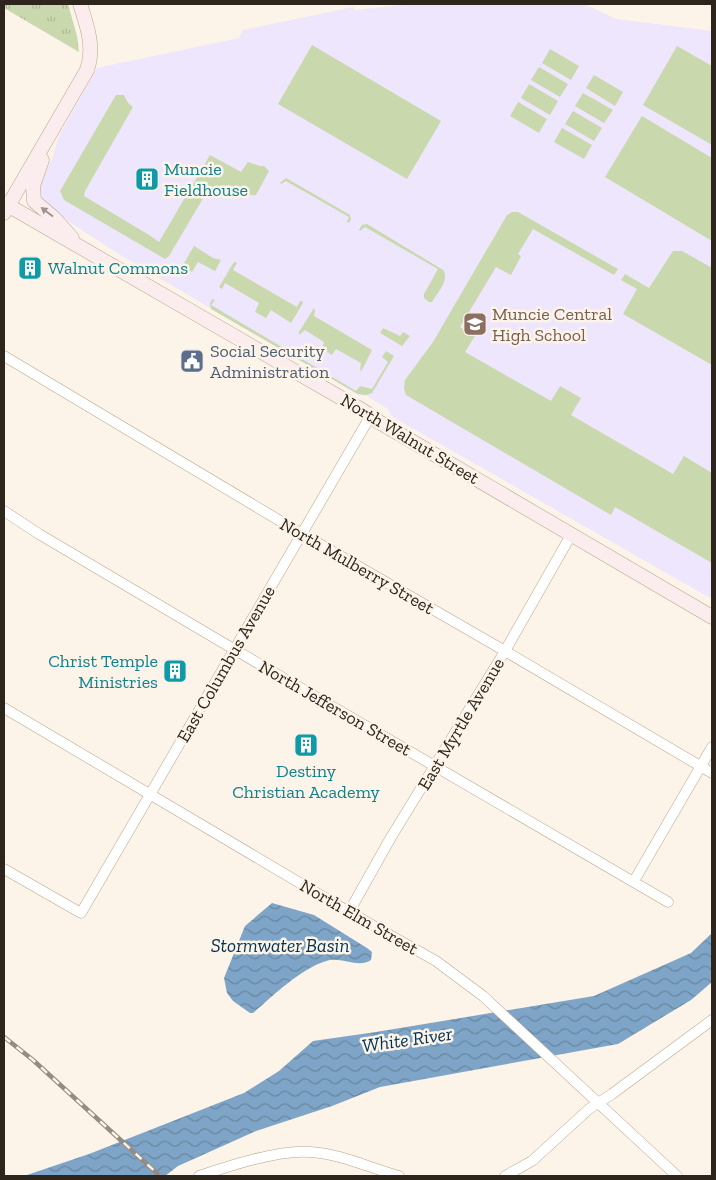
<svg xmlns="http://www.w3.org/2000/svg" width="716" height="1180" viewBox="0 0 716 1180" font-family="'Zilla Slab',serif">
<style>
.education{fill:#eee6fc}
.grass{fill:#c9d8ad}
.park{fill:url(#park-tufts)}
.water{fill:url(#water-waves)}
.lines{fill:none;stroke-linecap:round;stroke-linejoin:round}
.street-casing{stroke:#baa48c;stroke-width:11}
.secondary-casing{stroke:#baa48c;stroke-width:15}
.street{stroke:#fff;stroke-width:10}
.secondary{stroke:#fbedee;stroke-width:14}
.rail-casing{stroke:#948c82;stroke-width:4.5}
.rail{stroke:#fcf3e9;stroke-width:2.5;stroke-dasharray:8;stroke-linecap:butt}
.oneway{fill:#9f9390}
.labels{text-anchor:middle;stroke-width:5;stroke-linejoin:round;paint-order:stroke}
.culture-label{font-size:18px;fill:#0d838f;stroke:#fcf3e9;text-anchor:start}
.education-label{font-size:18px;fill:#785e54;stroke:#fcf3e9;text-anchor:start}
.service-label{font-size:18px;fill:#4e5e75;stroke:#fcf3e9;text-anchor:start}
.street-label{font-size:18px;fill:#2e261c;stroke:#fcf3e9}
.water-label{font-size:19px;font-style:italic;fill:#013253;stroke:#fcf3e9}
</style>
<defs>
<pattern id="park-tufts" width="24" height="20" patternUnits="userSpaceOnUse" patternTransform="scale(1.25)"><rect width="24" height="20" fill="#c9d8ad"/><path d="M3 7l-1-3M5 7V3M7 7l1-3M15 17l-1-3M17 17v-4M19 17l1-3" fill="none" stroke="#adb994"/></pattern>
<pattern id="water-waves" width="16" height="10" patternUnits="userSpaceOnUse" patternTransform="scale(1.25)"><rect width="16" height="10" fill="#7ea5c7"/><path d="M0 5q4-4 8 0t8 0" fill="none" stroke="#6886a1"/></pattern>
</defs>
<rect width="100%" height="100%" fill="#fcf3e9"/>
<path class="education" d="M 412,4 L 584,4 L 616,19 L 712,31 L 712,599 L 391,416 L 388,409 L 367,396 L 358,395 L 117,253 L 48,208 L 41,199 L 39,194 L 41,180 L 53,157 L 58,138 L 97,68 L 239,38 L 243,30 L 353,7 L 355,10 Z"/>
<path class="grass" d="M 312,45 L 441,121 L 407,179 L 278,104 Z
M 677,46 L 712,66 L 712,145 L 643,105 Z
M 550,49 L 579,66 L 571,80 L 542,63 Z
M 539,67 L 568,84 L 560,97 L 531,80 Z
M 594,75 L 623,92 L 615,106 L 586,88 Z
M 529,84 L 558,101 L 550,115 L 521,98 Z
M 583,93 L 613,110 L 604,123 L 575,106 Z
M 116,95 L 124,95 L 128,103 L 133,107 L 85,191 L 84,196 L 149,235 L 159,242 L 210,155 L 241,172 L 248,162 L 260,166 L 264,166 L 269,171 L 256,195 C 251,196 249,194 245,193 C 232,190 216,190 205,195 L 169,256 L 165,259 L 64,200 L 60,191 Z
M 518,102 L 547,119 L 539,133 L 510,116 Z
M 573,111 L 602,128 L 594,141 L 565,124 Z
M 642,116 L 712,158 L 712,241 L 605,177 Z
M 562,128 L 592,145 L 584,159 L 554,142 Z
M 286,178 L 350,215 L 351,219 L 349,223 L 347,222 L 349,217 L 286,181 L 281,184 L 280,183 Z
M 512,212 L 518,212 L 618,269 L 614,275 L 533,229 L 518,254 L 521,256 L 511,275 L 496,267 L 460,327 L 475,336 L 465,352 L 551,401 L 560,386 L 581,398 L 571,415 L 673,474 L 684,456 L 712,473 L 712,563 L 615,507 L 611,515 L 406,395 L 404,388 L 405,380 L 433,342 L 507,215 Z
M 367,224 L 443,270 C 450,280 437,293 432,302 L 429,302 L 424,298 L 424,294 L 438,269 L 365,227 L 360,231 L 359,230 L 362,225 Z
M 194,246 L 213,258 L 221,260 L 215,271 L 198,262 L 192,272 L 184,268 L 183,265 Z
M 673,251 L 682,251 L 712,268 L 712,365 L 623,314 L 637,289 L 621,280 L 625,274 L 649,288 Z
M 234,262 L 237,263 L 233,270 L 297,307 L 300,301 L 302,301 L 303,303 L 291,323 L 271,310 L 266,318 L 255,312 L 259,303 L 225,283 L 222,289 L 219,287 Z
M 212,299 L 215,300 L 211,305 L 356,391 L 360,386 L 372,389 L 388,362 L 382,357 L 386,351 L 394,356 L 372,393 L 366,395 L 358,394 L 211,309 L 210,304 Z
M 314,308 L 315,310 L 314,316 L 372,350 L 362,370 L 360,371 L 361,363 L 336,349 L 332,355 L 322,349 L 324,342 L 305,330 L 299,335 L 299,332 Z
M 383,328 L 400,336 L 403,332 L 410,336 L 402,346 L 380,333 Z"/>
<path class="park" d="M 4,4 L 68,4 L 77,36 L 79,52 L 4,8 Z"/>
<path class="water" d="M 272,903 L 314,915 L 367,948 L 372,952 L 371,960 C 358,969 341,956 326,961 C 300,969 273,996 253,1013 L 250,1013 L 233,1001 L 227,993 L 224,978 L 245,926 Z
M 712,933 L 712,982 L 691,1000 L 618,1044 L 380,1087 L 332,1106 L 256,1131 L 178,1166 L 165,1176 L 24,1176 L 89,1154 L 244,1093 L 279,1071 L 313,1041 L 376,1032 L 594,996 L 691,953 Z"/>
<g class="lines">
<g class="street-casing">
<path id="street" d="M 4,356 L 292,528 L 505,651 L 712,773
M 4,511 L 39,534 L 225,644 L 668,902
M 4,708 L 349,912 L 436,961 L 483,996 L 677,1176
M 4,869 L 81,913 L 371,415
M 634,881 L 712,747
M 349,912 L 390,839 L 505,651 L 571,535
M 199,1176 C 229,1166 280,1149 311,1152 C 341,1154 370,1168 399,1176
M 505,1176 L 532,1161 L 589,1109 L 612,1094 L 712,1020"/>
</g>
<g class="secondary-casing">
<path id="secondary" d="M 42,160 L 33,186 L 34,201 L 54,218 L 72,238
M 4,203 L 362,410 L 379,422 L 712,617
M 4,213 L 87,70 C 95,48 87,25 80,4"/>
</g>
<use href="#street" class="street"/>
<use href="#secondary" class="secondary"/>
<g class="rail-casing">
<path id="rail" d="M 4,1037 L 33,1060 L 160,1176"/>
</g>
<use href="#rail" class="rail"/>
</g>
<defs><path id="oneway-solid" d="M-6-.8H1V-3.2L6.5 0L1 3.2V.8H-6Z" transform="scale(1.25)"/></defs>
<use class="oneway" href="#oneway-solid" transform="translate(47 212) rotate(-143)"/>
<defs>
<g id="building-square" transform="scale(1.25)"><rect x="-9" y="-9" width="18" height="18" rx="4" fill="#0f9aa8" stroke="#fcf3e9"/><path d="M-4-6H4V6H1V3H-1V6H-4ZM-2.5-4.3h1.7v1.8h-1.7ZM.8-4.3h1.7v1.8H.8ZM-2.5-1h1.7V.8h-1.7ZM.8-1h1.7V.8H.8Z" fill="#fff"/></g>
<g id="school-square" transform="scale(1.25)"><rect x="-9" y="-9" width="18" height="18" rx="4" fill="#8d6e63" stroke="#fcf3e9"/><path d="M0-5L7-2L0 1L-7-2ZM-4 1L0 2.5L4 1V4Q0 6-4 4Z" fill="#fff"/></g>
<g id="civic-square" transform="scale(1.25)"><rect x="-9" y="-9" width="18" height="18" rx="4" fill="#5c6f8a" stroke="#fcf3e9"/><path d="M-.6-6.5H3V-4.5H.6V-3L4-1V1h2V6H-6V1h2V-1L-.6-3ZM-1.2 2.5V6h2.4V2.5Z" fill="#fff"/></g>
</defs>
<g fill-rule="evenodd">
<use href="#building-square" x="147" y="179"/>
<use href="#building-square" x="30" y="268"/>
<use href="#school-square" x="475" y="324"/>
<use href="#civic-square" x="192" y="361"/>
<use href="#building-square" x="175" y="671"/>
<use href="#building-square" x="306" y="745"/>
</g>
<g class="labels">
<g class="culture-label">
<text x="164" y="175">Muncie<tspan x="164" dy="21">Fieldhouse</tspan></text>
<text x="48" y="274">Walnut Commons</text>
<text x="158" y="667" text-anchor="end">Christ Temple<tspan x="158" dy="21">Ministries</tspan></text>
<text x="306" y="777" text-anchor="middle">Destiny<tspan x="306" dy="21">Christian Academy</tspan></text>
</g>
<g class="education-label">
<text x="492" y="320">Muncie Central<tspan x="492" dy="21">High School</tspan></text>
</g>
<g class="service-label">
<text x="210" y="357">Social Security<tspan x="210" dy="21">Administration</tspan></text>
</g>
<g class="street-label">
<text transform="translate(410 439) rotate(31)" y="6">North Walnut Street</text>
<text transform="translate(357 566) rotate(30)" y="6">North Mulberry Street</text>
<text transform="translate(226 664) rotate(-60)" y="6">East Columbus Avenue</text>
<text transform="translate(335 708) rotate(30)" y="6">North Jefferson Street</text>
<text transform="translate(461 724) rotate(-59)" y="6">East Myrtle Avenue</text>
<text transform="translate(359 917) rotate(30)" y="6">North Elm Street</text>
</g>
<g class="water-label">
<text x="280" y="952">Stormwater Basin</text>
<text transform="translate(407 1039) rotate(-8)" y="7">White River</text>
</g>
</g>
<rect width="716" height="1180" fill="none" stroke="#2e261c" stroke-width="10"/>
</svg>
